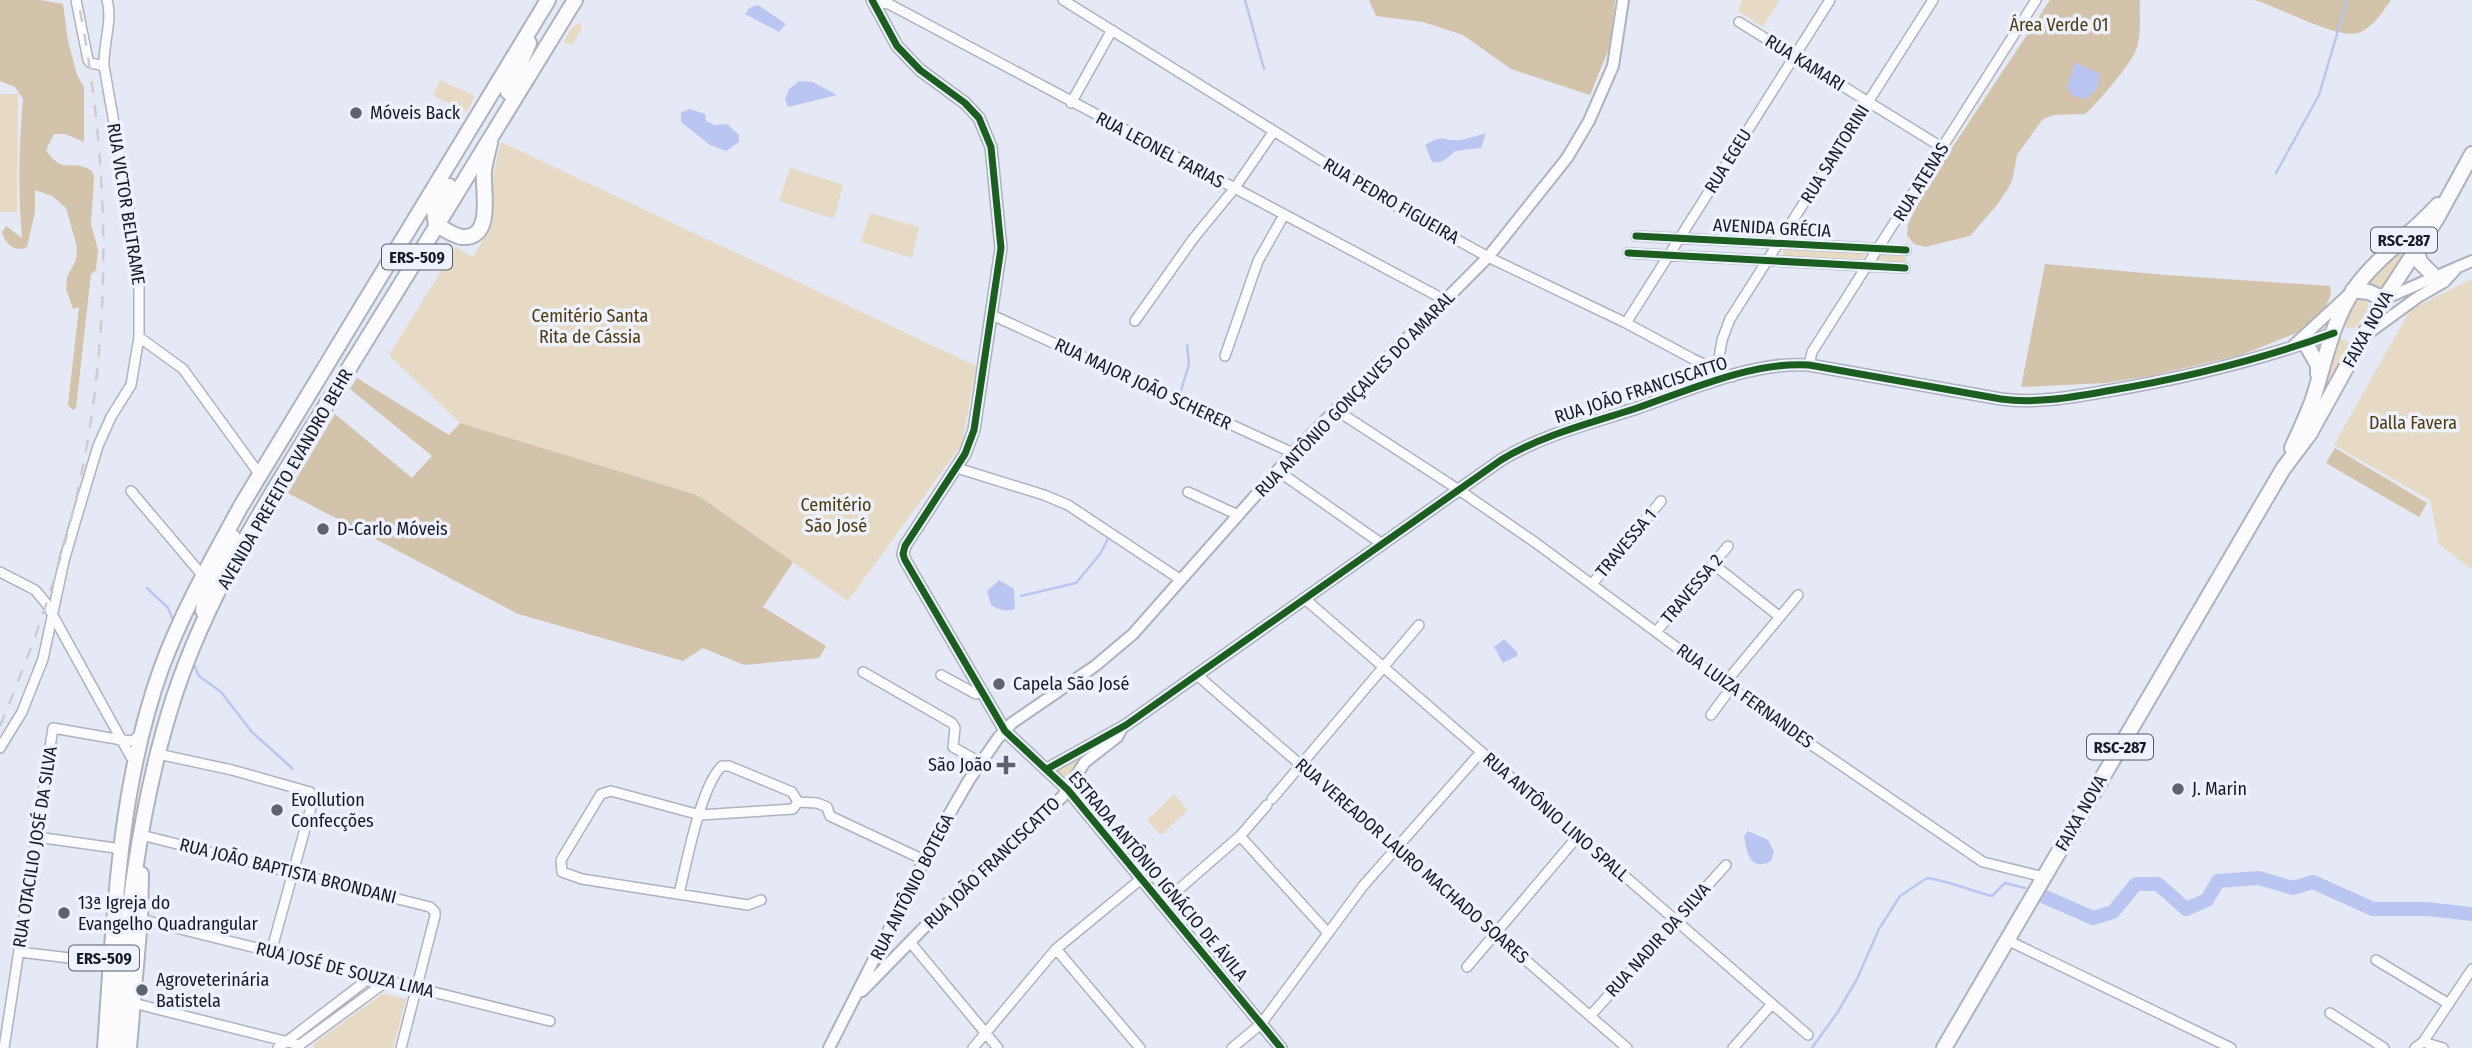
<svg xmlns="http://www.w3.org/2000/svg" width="2472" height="1048" viewBox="0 0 2472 1048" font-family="'Fira Sans Condensed',sans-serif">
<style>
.green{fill:#e6dac5}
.forest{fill:#d2c3aa}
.water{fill:#bac6f1}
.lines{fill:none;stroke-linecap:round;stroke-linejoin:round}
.stream{stroke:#bac6f1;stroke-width:2.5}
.river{stroke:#bac6f1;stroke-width:14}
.minor-casing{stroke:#afb2bd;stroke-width:12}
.tertiary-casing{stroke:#afb2bd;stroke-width:14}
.trunk-casing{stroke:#afb2bd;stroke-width:18}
.minor{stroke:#fbfcfe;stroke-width:9}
.tertiary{stroke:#fbfcfe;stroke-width:10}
.trunk{stroke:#fbfcfe;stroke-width:14}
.rail{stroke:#cbccd0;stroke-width:2.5;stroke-dasharray:12 12;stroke-linecap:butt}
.cycleway-casing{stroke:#eef2ff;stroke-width:11}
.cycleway{stroke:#1b5e20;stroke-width:7}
.poi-dot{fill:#60636f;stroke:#eef2ff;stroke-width:2.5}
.labels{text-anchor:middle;stroke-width:7;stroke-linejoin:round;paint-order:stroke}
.shield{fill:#eef2ff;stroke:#585c67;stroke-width:2}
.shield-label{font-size:16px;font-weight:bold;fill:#181b26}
.park-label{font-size:18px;fill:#503b0d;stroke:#eef2ff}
.street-label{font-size:18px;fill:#181b26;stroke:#eef2ff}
.poi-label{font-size:18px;fill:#181b26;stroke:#eef2ff;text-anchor:start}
</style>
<rect width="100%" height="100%" fill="#e5e9f6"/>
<path class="green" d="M 1742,0 L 1779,0 L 1763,27 L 1738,11 Z
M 581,22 L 581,30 L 573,44 L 563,43 L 572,27 Z
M 440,80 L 475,96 L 467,112 L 433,96 Z
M 0,94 L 18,94 L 17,212 L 0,212 Z
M 501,142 L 976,366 L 962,444 L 848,601 L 697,495 L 460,423 L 389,355 L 456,247 L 473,257 L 493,222 L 492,181 Z
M 790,168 L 843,185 L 834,219 L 779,201 Z
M 870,213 L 919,227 L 912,258 L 861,242 Z
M 2415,239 L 2381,291 L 2362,286 Z
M 1785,248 L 1862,251 L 1864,259 L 1787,257 L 1782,254 Z
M 1880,253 L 1907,253 L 1905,263 L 1880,263 L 1877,261 Z
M 2472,279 L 2472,570 L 2439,544 L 2430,500 L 2334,445 L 2410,310 Z
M 2355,297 L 2365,297 L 2369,308 L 2356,327 L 2349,329 L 2344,325 L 2343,320 Z
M 2339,339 L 2351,342 L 2315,405 L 2331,369 Z
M 1107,738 L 1068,783 L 1055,771 L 1056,769 Z
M 1174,794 L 1188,810 L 1161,835 L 1147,820 Z
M 384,993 L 406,999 L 393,1048 L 315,1048 L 313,1044 Z"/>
<path class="forest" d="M 0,0 L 40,0 L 63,4 L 68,41 L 77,75 L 84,87 L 84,142 L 65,134 L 54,134 L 46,150 C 64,177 71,157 92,171 L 94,177 L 91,224 L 98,250 L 96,270 L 91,274 L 76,408 L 73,410 L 68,405 L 79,307 L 73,309 L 66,289 L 67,277 L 76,260 L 77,247 L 66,208 L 52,196 L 35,190 L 35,212 L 27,247 C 15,253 5,244 2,232 L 6,226 L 22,238 C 18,192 19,145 23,99 L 15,87 L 0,81 Z
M 1369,0 L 1615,0 L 1610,46 L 1590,95 L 1511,69 L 1463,35 L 1423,22 L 1376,16 Z
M 2050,0 L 2140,0 C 2139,15 2142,35 2136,50 C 2131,64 2097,104 2085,114 L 2053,115 L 2042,120 L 2017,155 L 2013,177 L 2009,187 L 1997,205 L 1970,236 L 1925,247 L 1914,244 L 1907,235 L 1908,224 L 1926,187 Z
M 2254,0 L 2391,0 C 2383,11 2374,26 2361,32 C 2339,42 2279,6 2254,0 Z
M 2045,264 L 2166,275 L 2330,286 L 2331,295 L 2319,320 L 2296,333 L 2241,355 L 2150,376 L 2105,383 L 2021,387 Z
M 357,378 L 449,435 L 460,423 L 697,495 L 793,562 L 763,607 L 826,646 L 819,658 L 744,665 L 703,648 L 683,661 L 518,614 L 288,493 L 335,414 L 412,478 L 432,456 L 350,389 Z
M 2335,448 L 2427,503 L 2419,517 L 2326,463 Z"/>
<path class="water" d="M 758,5 L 786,24 L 779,32 L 745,14 L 749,8 Z
M 2075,62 L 2100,74 L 2098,87 L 2087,99 L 2073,96 L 2067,87 Z
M 799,81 L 813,82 L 837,95 L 788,107 L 785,99 L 789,89 Z
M 690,109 L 705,114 L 706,121 L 715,125 L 727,124 L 739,135 L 739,142 L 726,151 L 710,145 L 681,122 L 681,112 Z
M 1486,133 L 1481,148 L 1455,151 C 1448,158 1441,164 1432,162 L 1425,145 C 1445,133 1442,142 1459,140 C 1463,140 1484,134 1486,133 Z
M 999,580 L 1014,589 L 1015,609 C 1006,612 999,610 991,605 L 987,591 Z
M 1504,639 L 1517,652 L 1517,656 L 1503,663 L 1494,647 Z
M 1748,831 L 1768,840 L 1774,852 L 1771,861 C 1750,872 1747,853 1744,836 Z"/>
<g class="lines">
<path class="stream" d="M 1245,0 L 1264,69
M 2276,173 L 2319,95 L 2347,0
M 1180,394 L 1189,364 L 1187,345
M 147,588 L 168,608 L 174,622
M 1021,596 L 1076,583 L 1100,554 L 1108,539
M 193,663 L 199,676 L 221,692 L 252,732 L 293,769
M 1812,1048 L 1837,1013 L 1857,979 L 1879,929 L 1900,896 L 1927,878 C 1950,881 1970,891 1992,896 L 2005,883 L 2025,888"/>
<path class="river" d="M 2045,897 L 2093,918 L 2113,912 L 2136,884 L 2158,884 L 2186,909 L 2207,900 L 2218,881 L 2259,878 L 2293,888 L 2313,882 L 2373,909 L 2427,909 L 2472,914"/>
<g class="minor-casing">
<path id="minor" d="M 76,0 L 88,60 L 91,63 L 104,66
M 1063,0 L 1380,197 L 1488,257 L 1626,323 L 1693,359 L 1732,377
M 874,5 L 881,3 L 889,4 L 1445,300
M 1739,22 L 1943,148
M 1071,103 L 1112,30
M 1636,236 L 1906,250
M 1628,253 L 1905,268
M 992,315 L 1293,453
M 1135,321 L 1193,239 L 1234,189 L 1274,131
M 1626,323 L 1830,0
M 139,337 L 183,369 L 260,475
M 1225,356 L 1258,261 L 1284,215
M 1809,365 L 1812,352 L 2036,0
M 1708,384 L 1717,370 L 1722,340 L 1730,319 L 1933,0
M 1336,410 L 1459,490 L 1536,543 L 1765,713 L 1983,862 L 2044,877
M 957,468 L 1044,495 L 1068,505 L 1181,580
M 1278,471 L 1382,544
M 131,491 L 203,576
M 1188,492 L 1238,515
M 1713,564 L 1780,617
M 0,572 L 35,590 L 46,603 L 131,757
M 1592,584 L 1661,501
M 1305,599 L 1808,1035
M 1656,632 L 1728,546
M 863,672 L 952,723 L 955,728 L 953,747 L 981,763
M 941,675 L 976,694 L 982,692
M 1197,675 L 1627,1048
M 1725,683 L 1798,595
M 1711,715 L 1731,688
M 0,748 L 22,712 L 43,659 L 64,561 L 77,516 L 98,446 L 111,417 L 131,385 L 139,337 L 139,280 L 133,231 L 104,66 C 103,44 113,20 107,0
M 158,754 L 232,770 L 310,792 L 313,800 L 271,952
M 1272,799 L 1419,625
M 141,835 L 430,907 L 435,912 L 435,916 L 401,1048
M 1240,836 L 1328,933
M 37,837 L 115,848
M 679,894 C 686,865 701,785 722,766 L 729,766 L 792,792 L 798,802
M 761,900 L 748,905 L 582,879 L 562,872 L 561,860 L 601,794 L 611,791 L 700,815 L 793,809 L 798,802 L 817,803 L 827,807 L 830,816 L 924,860
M 1162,904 L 1240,836 L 1267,805
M 140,919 L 550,1021
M 2007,940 L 2231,1048
M 910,942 L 998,1048
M 1056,949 L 1140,1048
M 19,952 L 104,962
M 2376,960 L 2449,1004
M 1467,967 L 1578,836
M 133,1003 L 300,1045
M 2330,1013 L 2384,1048
M 1590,1016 L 1726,865
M 2423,1042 L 2443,1048
M 297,1047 L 387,981
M 4,1048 L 53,728 L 122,740 L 133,741 L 136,738
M 278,1048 L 371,977
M 973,1048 L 1056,949 L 1141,879
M 1232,1048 L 1261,1024 L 1363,886 L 1481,752
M 1733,1048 L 1772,1004
M 2415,1048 L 2423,1042 L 2472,969"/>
</g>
<g class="tertiary-casing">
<path id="tertiary" d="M 872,0 L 897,46 L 920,70 L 965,103 L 979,118 L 991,147 L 1001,248 L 974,430 L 965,454 L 905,546 L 903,554 L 905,560 L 1005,731 L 1068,790 L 1281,1048
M 2384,299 L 2472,261
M 2367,334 L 2418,297 L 2444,282 L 2455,270
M 2294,345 L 2346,297
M 1047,769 L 1126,725 L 1501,460 C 1542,435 1591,423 1637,408 C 1689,390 1754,361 1809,365 L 2001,399 C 2036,404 2073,397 2107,391 C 2184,378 2260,360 2334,333
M 862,991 L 951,900 L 1062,797 L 1085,762 L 1117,737 L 1122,728
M 829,1048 L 935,839 L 969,780 L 998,738 L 1012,723 L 1095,666 L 1133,634 L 1293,453 L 1488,257 L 1567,158 L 1589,121 L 1613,66 L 1623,0"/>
</g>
<g class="trunk-casing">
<path id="trunk" d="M 508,92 L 529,43
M 449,186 L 434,210 L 436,225 C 443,228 454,236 462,237 C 495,239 482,189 484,171 C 485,162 488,152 490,143
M 2416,249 L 2420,262 L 2435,277
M 2353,290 L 2369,292 L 2384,299
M 2306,344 L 2318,365 L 2318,374
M 2292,448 C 2299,432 2307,416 2313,399 C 2325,362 2332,320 2355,288 C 2377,257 2412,234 2438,205
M 203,611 L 206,593 L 233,537
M 105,1048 C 114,922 118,789 161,669 C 182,612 212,559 241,506 L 548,0
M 116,1048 C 126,930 137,811 174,697 C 212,581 282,477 346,373 C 423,249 499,124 575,0
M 129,1048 L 140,919 L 141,874
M 1944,1048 L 2283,469 L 2310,433 L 2384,299 L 2437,218 L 2472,154"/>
</g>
<use href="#minor" class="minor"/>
<use href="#tertiary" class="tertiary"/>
<use href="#trunk" class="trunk"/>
<path class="rail" d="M 0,726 C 22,673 42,621 58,566 C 114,383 115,187 78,0"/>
<g class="cycleway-casing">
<path id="cycleway" d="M 872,0 L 897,46 L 920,70 L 965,103 L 979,118 L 991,147 L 1001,248 L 974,430 L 965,454 L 905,546 L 903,554 L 905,560 L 1005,731 L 1068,790 L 1281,1048
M 1636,236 L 1906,250
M 1628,253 L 1905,268
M 1047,769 L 1126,725 L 1501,460 C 1542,435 1591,423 1637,408 C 1689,390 1754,361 1809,365 L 2001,399 C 2036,404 2073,397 2107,391 C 2184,378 2260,360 2334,333"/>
</g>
<use href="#cycleway" class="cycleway"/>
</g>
<g class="poi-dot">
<circle cx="356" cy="113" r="7"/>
<circle cx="323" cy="529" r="7"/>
<circle cx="999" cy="684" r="7"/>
<path d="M1002.5 754.5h7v7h7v7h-7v7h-7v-7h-7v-7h7z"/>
<circle cx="2178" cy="789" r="7"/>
<circle cx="277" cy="810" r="7"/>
<circle cx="64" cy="913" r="7"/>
<circle cx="142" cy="990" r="7"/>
</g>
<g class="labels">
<g class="shield">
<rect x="2371" y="227.5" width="66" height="25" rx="5"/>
<rect x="382" y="244.5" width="70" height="25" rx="5"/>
<rect x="2087" y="734.5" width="66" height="25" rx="5"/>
<rect x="69" y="945.5" width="70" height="25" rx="5"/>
</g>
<g class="shield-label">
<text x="2404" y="246">RSC-287</text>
<text x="417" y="263">ERS-509</text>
<text x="2120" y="753">RSC-287</text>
<text x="104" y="964">ERS-509</text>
</g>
<g class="park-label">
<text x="2059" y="31">Área Verde 01</text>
<text x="590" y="322">Cemitério Santa<tspan x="590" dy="21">Rita de Cássia</tspan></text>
<text x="2413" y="429">Dalla Favera</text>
<text x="836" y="511">Cemitério<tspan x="836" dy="21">São José</tspan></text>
</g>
<g class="street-label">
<text transform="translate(1805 63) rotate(32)" y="6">RUA KAMARI</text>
<text transform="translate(1160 150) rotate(28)" y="6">RUA LEONEL FARIAS</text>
<text transform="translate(1835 154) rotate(-58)" y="6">RUA SANTORINI</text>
<text transform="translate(1728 161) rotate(-58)" y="6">RUA EGEU</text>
<text transform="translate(1921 182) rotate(-58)" y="6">RUA ATENAS</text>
<text transform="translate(1391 201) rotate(30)" y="6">RUA PEDRO FIGUEIRA</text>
<text transform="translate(126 204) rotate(81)" y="6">RUA VICTOR BELTRAME</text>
<text transform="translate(1772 228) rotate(3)" y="6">AVENIDA GRÉCIA</text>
<text transform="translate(2368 329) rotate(-61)" y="6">FAIXA NOVA</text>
<text transform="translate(1143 384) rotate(25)" y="6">RUA MAJOR JOÃO SCHERER</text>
<text transform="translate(1641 390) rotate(-18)" y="6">RUA JOÃO FRANCISCATTO</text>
<text transform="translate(1355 394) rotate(-46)" y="6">RUA ANTÔNIO GONÇALVES DO AMARAL</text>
<text transform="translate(285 479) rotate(-60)" y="6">AVENIDA PREFEITO EVANDRO BEHR</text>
<text transform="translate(1626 543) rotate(-50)" y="6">TRAVESSA 1</text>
<text transform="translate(1692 589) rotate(-50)" y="6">TRAVESSA 2</text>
<text transform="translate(1745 696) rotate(36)" y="6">RUA LUIZA FERNANDES</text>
<text transform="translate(2081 813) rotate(-60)" y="6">FAIXA NOVA</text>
<text transform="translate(1556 817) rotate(41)" y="6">RUA ANTÔNIO LINO SPALL</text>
<text transform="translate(35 847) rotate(-81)" y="6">RUA OTACILIO JOSÉ DA SILVA</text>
<text transform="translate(1412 861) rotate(41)" y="6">RUA VEREADOR LAURO MACHADO SOARES</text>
<text transform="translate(992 863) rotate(-44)" y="6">RUA JOÃO FRANCISCATTO</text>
<text transform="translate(288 871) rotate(14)" y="6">RUA JOÃO BAPTISTA BRONDANI</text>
<text transform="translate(1158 876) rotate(50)" y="6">ESTRADA ANTÔNIO IGNÁCIO DE ÁVILA</text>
<text transform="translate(912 887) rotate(-63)" y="6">RUA ANTÔNIO BOTEGA</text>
<text transform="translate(1658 940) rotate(-48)" y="6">RUA NADIR DA SILVA</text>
<text transform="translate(345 970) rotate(14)" y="6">RUA JOSÉ DE SOUZA LIMA</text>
</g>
<g class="poi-label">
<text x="370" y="119">Móveis Back</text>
<text x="337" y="535">D-Carlo Móveis</text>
<text x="1013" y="690">Capela São José</text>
<text x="992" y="771" text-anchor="end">São João</text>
<text x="2192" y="795">J. Marin</text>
<text x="291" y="806">Evollution<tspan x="291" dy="21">Confecções</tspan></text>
<text x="78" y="909">13ª Igreja do<tspan x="78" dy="21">Evangelho Quadrangular</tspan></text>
<text x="156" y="986">Agroveterinária<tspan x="156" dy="21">Batistela</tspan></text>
</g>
</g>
</svg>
